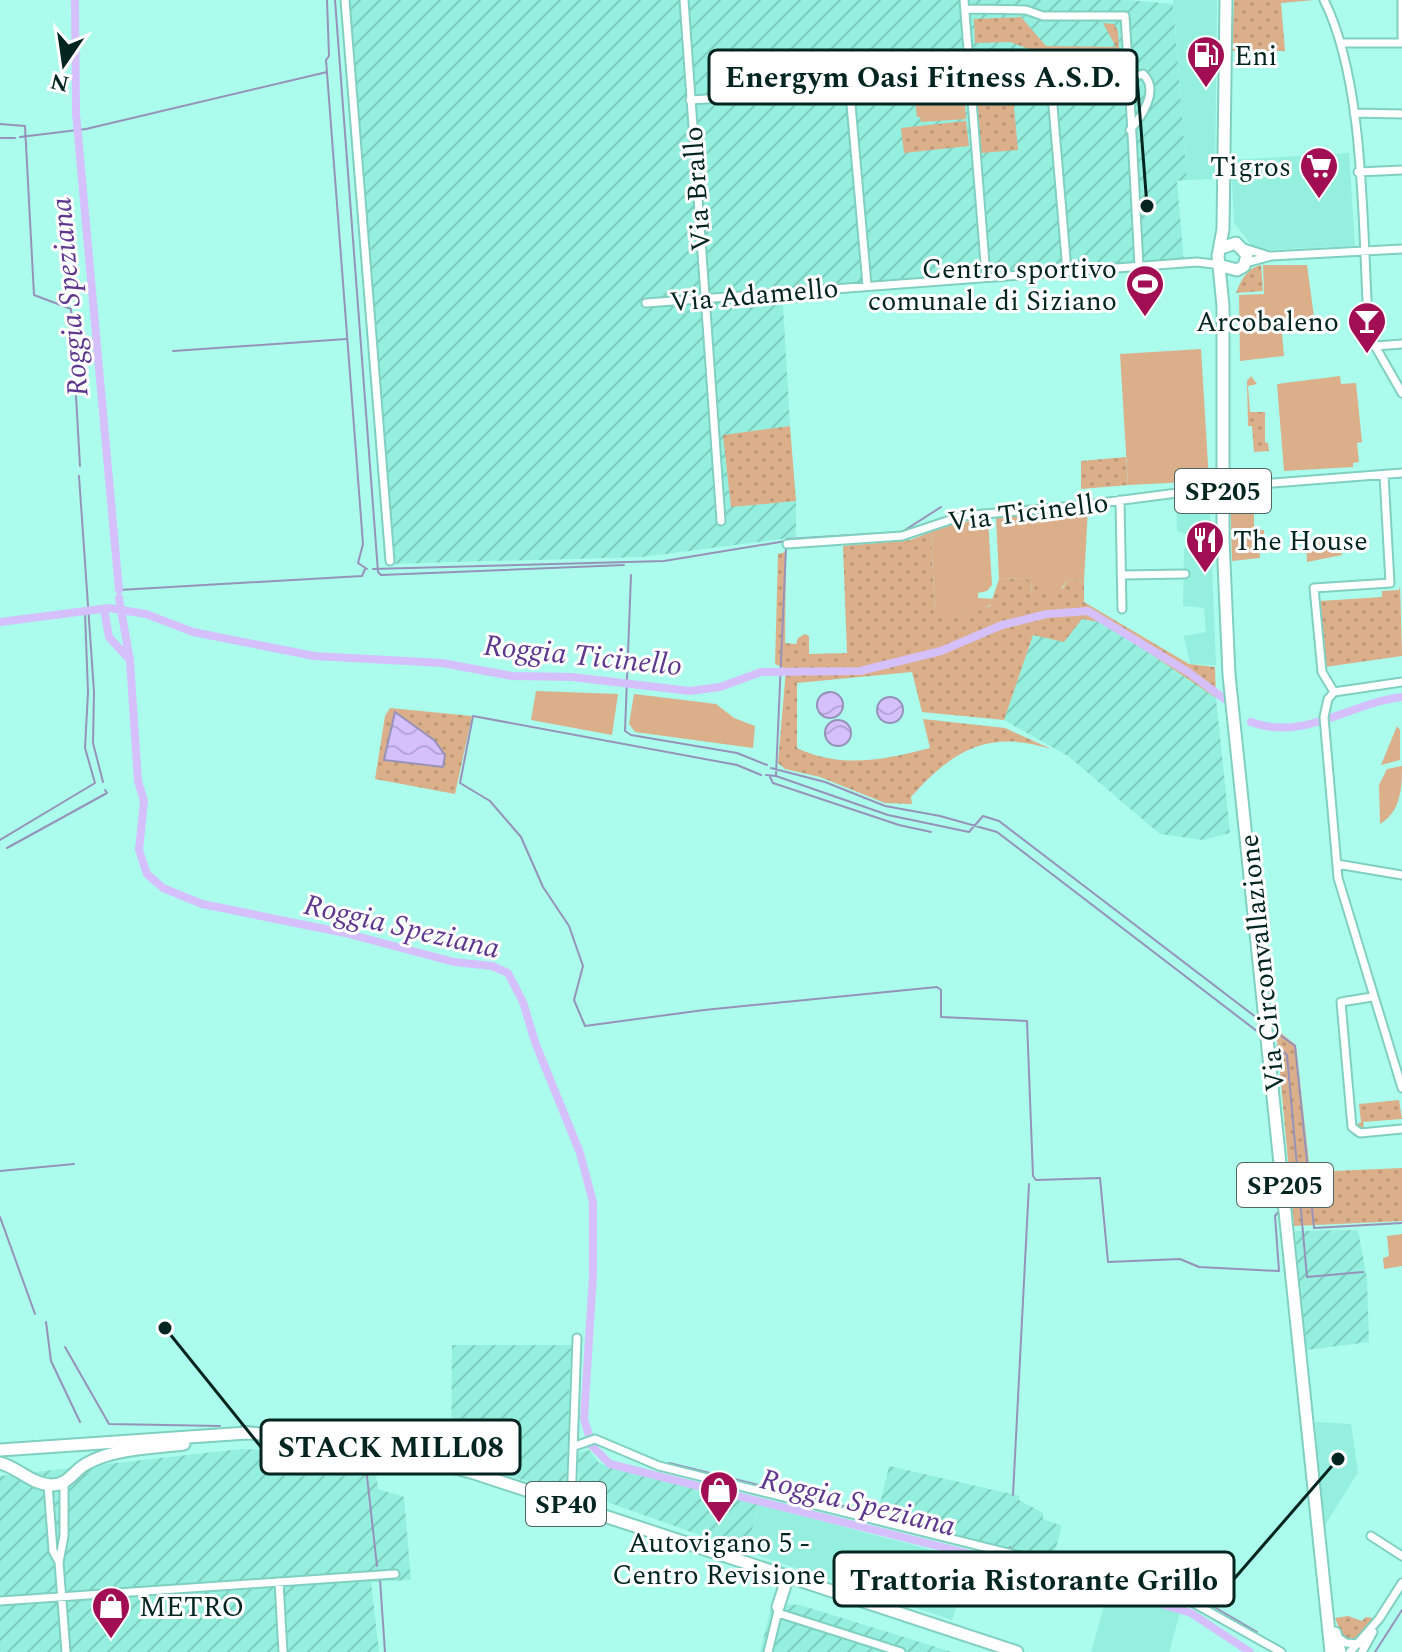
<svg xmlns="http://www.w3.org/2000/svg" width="1402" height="1652" viewBox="0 0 1402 1652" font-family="Spectral,serif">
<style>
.built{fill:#94efde}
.industrial{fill:url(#industrial-furrows)}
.grass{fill:url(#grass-dots)}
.garden{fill:#dbaf8a}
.water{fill:url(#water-waves);stroke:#9692ba;stroke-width:2}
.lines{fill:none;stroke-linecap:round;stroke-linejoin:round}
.stream{stroke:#9692ba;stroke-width:2}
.canal{stroke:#d5c0fc;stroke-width:8}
.minor-casing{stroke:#80d0c1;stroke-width:11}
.primary-casing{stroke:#80d0c1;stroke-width:15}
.minor{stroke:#fff;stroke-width:7}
.primary{stroke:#fff;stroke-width:11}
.labels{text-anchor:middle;stroke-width:6;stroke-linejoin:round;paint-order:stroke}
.shield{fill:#fff;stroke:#4e6663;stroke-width:2}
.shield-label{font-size:26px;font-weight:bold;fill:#022520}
.poi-label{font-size:28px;fill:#022520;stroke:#fff;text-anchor:start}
.street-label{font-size:28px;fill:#022520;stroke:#fff}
.water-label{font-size:30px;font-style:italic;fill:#5e388e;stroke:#fff}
.leader{fill:none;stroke:#022520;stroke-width:3}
.callout-dot{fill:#022520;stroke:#fff;stroke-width:3}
.callout{fill:#fff;stroke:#022520;stroke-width:3}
.callout-label{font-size:30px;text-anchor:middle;font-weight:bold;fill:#022520}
</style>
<defs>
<pattern id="industrial-furrows" width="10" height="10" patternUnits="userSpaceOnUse" patternTransform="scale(2)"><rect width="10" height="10" fill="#94efde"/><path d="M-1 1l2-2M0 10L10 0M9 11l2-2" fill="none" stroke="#7ecdbe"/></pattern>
<pattern id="grass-dots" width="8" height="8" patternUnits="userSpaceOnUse" patternTransform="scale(2)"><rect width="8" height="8" fill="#dbaf8a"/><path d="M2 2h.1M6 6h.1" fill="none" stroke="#ba9677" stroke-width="1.8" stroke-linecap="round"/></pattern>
<pattern id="water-waves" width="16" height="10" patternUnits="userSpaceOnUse" patternTransform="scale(2)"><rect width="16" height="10" fill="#d5c0fc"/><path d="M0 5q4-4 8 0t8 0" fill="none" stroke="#b5a5d8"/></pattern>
</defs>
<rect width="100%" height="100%" fill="#abfcec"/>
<path class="built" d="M 1173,0 L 1217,0 L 1215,179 L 1187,180 Z
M 1349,153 L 1355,246 L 1267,250 L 1252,246 L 1234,223 L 1231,160 Z
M 1209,491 L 1216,665 L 1190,664 L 1184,636 L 1206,632 L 1204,608 L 1183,606 L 1184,549 L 1189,543 L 1189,535 L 1177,531 L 1176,498 L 1179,494 Z
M 1315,1422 L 1351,1424 L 1358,1472 L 1324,1527 Z
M 760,1505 L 973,1561 L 952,1620 L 745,1551 Z
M 1108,1592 L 1180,1613 L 1169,1652 L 1091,1652 Z"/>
<path class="industrial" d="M 340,0 L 1127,0 L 1173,4 L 1187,180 L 1177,181 L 1184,266 L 815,295 L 808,302 L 783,305 L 790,426 L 724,435 L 731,507 L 796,501 L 796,537 L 642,557 L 385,564 Z
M 1082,619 L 1105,623 L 1216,698 L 1230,833 L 1203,840 L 1160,834 L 1068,756 L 1004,720 L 1033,635 Z
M 1358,1230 L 1367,1279 L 1369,1342 L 1306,1350 L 1295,1231 Z
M 452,1345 L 571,1345 L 566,1494 L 451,1457 Z
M 241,1449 L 338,1452 L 374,1460 L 378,1489 L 404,1497 L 411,1580 L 371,1582 L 379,1652 L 0,1652 L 0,1476 Z
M 589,1450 L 599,1463 L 626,1472 L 760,1505 L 745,1551 L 579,1492 L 578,1453 Z
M 889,1466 L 1020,1496 L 1019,1500 L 1043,1513 L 1043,1519 L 1062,1526 L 1052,1562 L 877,1516 Z
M 772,1604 L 800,1605 L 952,1652 L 760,1652 Z"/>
<path class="grass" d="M 1234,0 L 1314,0 L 1281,3 L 1285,51 L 1232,51 Z
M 1021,17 L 1046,46 L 1116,47 L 1103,23 L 1114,24 L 1118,31 L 1120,65 L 1051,57 L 1010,42 L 975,43 L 974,19 Z
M 1013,97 L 1018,150 L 981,153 L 977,99 Z
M 966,121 L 969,146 L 904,153 L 901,128 Z
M 1261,265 L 1263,291 L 1236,293 C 1241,280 1247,268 1261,265 Z
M 1251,376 L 1257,384 L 1248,386 L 1250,412 L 1265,412 L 1265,442 L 1268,443 L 1269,451 L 1254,452 L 1252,426 L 1248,426 L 1247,381 Z
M 790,426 L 796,501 L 731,507 L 723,435 Z
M 1126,457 L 1128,485 L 1081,489 L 1081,461 Z
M 931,532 L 935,613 L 965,615 L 990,606 L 999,579 L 1026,578 L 1032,583 L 1031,594 L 1035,583 L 1051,583 L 1051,593 L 1063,588 L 1068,579 L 1084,582 L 1084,602 L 1189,664 L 1215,667 L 1216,698 L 1105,623 L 1082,619 L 1064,642 L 1033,635 L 1004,720 L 922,712 L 912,672 L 797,683 L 797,748 C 841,769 884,760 930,748 L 923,719 L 1005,728 L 1051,749 C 988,729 952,751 911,797 L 912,804 L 885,803 L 820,777 L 785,769 L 778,763 L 786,669 L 775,664 L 778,554 L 786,552 L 785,643 L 796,644 L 798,638 L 805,634 L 809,636 L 809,654 L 847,653 L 843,546 L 910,540 Z
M 1400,585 L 1402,656 L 1325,667 L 1320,601 L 1382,597 L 1382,591 L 1399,590 Z
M 390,708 L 472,716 L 455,794 L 375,779 L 385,716 Z
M 1276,1029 L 1296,1045 L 1310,1172 L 1402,1168 L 1402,1221 L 1294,1226 Z
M 1399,1100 L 1402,1119 L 1363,1122 L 1364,1129 L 1355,1126 L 1361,1122 L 1359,1104 Z
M 1348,1616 L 1362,1621 L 1366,1617 L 1373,1618 L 1354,1641 L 1344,1640 L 1335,1618 Z"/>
<path class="garden" d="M 964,91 L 966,119 L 921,122 L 920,117 L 917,117 L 914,93 Z
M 1263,265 L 1307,265 L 1314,317 L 1284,319 L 1281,323 L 1284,356 L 1240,361 L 1239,295 L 1264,294 Z
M 1201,349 L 1209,481 L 1128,485 L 1120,354 Z
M 1340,376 L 1341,384 L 1356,383 L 1362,442 L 1357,443 L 1359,462 L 1353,463 L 1353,467 L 1284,471 L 1277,384 Z
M 1254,488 L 1254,530 L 1264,530 L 1264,541 L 1259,542 L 1260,558 L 1232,561 L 1230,494 Z
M 1088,508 L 1084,582 L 1068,579 L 1059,592 L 1051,594 L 1050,583 L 1035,583 L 1031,595 L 1032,583 L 1026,578 L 999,579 L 996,518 Z
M 988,519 L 992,585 L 987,591 L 978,593 L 978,598 L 995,599 C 984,616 952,619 935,613 L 931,532 L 955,523 Z
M 1341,535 L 1342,555 L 1307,562 L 1306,542 L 1313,542 L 1313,537 Z
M 536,691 L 618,694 L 612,735 L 531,720 Z
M 634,694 L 716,704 L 734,718 L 755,726 L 753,748 L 635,732 L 629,724 Z
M 1397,726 L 1400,730 L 1400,760 L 1381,765 Z
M 1402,766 C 1402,787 1401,812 1380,824 L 1379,785 L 1387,769 Z
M 1402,1234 L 1402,1266 L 1384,1269 L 1383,1258 L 1389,1256 L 1387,1236 Z"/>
<path class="water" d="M817 705a13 13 0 1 1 26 0a13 13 0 1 1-26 0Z
M877 710a13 13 0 1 1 26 0a13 13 0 1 1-26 0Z
M 395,712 L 434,740 L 445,755 L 443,767 L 384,760 Z
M825 733a13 13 0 1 1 26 0a13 13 0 1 1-26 0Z"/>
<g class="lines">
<path class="stream" d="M 327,0 L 329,56 L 326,60 L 363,544 L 358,563 L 367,569
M 335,0 L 378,572 L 381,575 L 624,565
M 0,124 L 25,126 L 34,295 L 71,309 L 80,466
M 20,137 L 86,129 L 327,72
M 0,138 L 15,138
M 173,351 L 346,339
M 79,476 L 94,692 L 93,743 L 103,782
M 787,539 L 902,532 L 941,507
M 373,569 L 664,561 L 786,541
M 631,575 L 625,731 L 631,735 L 737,753 L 767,765
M 119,590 L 362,576 L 365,569
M 771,768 L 825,782 L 885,806 L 940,816 L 997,832 L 1262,1035
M 761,775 L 737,765 L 473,716 L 460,783 L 490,801 L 521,837 L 543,887 L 569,926 L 583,966 L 574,1000 L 585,1026 L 704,1010 L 937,987 L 941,990 L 941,1017 L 1027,1021 L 1033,1176 L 1036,1180 L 1100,1178 L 1108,1262 L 1180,1259 L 1199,1267 L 1279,1271 L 1275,1216 L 1280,1210
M 766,775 L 776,776 L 888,815 L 969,832 L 983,816 L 999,821 L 1261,1021
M 776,775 L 786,548
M 770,777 L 773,783 L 899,825 L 931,832
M 0,840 L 95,783 L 85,748 L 88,692 L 85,613
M 7,848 L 107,793 L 105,790
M 1276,1032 L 1295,1046 L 1314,1228 L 1402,1223
M 1277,1046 L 1287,1055 L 1307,1277 L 1363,1272
M 0,1171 L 74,1164
M 0,1217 L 35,1314
M 46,1322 L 51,1361 L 80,1422
M 65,1347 L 109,1424 L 220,1426
M 241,1426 L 362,1435
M 364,1449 L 377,1566
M 669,1463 L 877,1514
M 1013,1495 L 1029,1184
M 1009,1549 L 1010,1547
M 1006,1563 L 1007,1558
M 1111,1573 L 1187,1591 L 1257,1632
M 380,1580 L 385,1652
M 1375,1652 L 1402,1610"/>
<path class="canal" d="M 75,0 L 76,113 L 119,590
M 119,598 L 130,661 L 138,781 L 144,801 L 139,850 L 147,874 L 163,888 L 202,904 L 345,933 L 454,962 L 492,966 L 508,973 L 523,1002 L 535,1042 L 580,1153 L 593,1202 L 593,1275 L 584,1419 L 589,1435
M 104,609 L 109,637 L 130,660
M 0,622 L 109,608 L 146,614 L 193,632 L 314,656 L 442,663 L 512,676 L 572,677 L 690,691 L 720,687 L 761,672 L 860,671 L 941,651 L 1002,625 L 1047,614 L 1088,611 L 1188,672 L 1226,700
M 1251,722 C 1303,742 1350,703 1402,697
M 590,1444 L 610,1464 L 1118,1591 L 1191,1613 L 1250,1652"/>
<g class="minor-casing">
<path id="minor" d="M 345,0 L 390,561
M 684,0 L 721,521
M 964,0 L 986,276
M 1324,0 C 1365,82 1362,224 1368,317 L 1375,346 L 1402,393
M 965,9 L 1026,10 L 1043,16 L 1125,16 L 1129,78
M 1341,43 L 1402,43
M 1402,43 L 1402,0
M 1049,59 L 1067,271
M 850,93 L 867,285
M 690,100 L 969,83
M 1354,113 L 1402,114
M 1130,130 C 1142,116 1160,90 1143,74 L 1129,78 L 1139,266
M 1358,172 L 1402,170
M 1244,248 L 1269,256
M 1245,263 L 1271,256 L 1402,249
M 646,303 L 1197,262 L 1221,265
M 1375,346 L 1402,344
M 1120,500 L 1122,609
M 787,544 L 902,536 L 962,516 L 1085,505 L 1223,487 L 1402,473
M 1121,575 L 1185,574
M 1402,682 L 1334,692 L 1328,699 L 1324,717 L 1338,878 L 1402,1088
M 1334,692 L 1322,672 L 1314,588 L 1390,583 L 1384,475
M 1337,864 L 1402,875
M 1372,997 L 1341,1002 L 1352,1127 L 1360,1133 L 1402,1129
M 575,1446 L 595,1439 L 659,1466 L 1181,1596 L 1281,1652
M 64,1482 L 64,1536 L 59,1562 L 66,1652
M 48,1485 L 53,1551 L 59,1562
M 571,1506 L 577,1338
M 1371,1536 L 1402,1556
M 279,1582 L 283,1652
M 0,1601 L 395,1574
M 778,1613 L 901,1652
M 1336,1636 L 1346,1643 L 1359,1644
M 768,1652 L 778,1611
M 1350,1652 L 1379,1619 L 1402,1583
M 1362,1652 L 1373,1632"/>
</g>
<g class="primary-casing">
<path id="primary" d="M 1226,0 L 1223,229 L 1218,256 L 1223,306 L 1223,540 L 1229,675 L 1331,1652
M 1221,248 L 1236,243 L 1247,255 L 1244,266 L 1237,270 L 1222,266
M 0,1450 L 247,1433 L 354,1440 L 474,1473 L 1017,1652
M 0,1463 C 19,1468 31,1484 51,1485 C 69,1485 73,1471 86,1464 C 114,1448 153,1448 184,1444
M 778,1607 L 788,1576
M 1335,1633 L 1340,1652"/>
</g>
<use href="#minor" class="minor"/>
<use href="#primary" class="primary"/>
</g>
<defs>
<g id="fuel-pin" transform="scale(2)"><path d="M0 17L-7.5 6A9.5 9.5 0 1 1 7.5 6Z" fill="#a10e53" stroke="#fff"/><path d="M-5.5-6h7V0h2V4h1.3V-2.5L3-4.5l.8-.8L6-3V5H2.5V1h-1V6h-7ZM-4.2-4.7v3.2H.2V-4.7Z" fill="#fff"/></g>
<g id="supermarket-pin" transform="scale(2)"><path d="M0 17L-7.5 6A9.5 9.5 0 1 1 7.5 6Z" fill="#a10e53" stroke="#fff"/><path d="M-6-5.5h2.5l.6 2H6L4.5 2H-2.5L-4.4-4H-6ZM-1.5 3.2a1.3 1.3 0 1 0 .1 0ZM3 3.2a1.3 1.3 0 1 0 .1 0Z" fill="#fff"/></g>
<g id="stadium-pin" transform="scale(2)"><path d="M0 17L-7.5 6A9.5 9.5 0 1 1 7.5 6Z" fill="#a10e53" stroke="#fff"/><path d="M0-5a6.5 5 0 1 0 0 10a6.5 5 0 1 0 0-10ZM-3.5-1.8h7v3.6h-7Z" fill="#fff"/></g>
<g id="bar-pin" transform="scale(2)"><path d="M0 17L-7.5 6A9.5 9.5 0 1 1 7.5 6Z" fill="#a10e53" stroke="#fff"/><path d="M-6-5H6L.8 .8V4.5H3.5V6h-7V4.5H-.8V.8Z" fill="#fff"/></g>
<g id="restaurant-pin" transform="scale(2)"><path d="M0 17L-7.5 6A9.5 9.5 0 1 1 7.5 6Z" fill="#a10e53" stroke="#fff"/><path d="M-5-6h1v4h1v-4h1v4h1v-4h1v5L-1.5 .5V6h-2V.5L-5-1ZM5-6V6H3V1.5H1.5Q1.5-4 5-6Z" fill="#fff"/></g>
<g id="shop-pin" transform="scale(2)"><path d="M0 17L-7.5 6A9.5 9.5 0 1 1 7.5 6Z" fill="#a10e53" stroke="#fff"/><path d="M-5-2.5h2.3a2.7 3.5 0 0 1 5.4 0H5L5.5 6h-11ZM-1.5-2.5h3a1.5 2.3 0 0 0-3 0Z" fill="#fff"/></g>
</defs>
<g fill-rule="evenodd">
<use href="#fuel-pin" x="1206" y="55"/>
<use href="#supermarket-pin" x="1319" y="166"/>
<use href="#stadium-pin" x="1145" y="284"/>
<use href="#bar-pin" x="1367" y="321"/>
<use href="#restaurant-pin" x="1205" y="540"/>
<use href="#shop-pin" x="719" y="1490"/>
<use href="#shop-pin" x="111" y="1606"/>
</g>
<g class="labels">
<g class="shield">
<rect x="1175" y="469" width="96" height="44" rx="6"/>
<rect x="1237" y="1163" width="96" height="44" rx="6"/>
<rect x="526" y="1482" width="80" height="44" rx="6"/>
</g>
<g class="shield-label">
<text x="1223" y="500">SP205</text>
<text x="1285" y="1194">SP205</text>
<text x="566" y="1513">SP40</text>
</g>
<g class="poi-label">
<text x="1234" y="65">Eni</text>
<text x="1291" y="176" text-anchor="end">Tigros</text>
<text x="1117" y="278" text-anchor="end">Centro sportivo<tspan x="1117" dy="32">comunale di Siziano</tspan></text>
<text x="1339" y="331" text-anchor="end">Arcobaleno</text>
<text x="1233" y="550">The House</text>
<text x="719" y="1552" text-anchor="middle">Autovigano 5 -<tspan x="719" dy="32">Centro Revisione</tspan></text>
<text x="139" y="1616">METRO</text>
</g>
<g class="street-label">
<text transform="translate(696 189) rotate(-94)" y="10">Via Brallo</text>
<text transform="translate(754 294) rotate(-5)" y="10">Via Adamello</text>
<text transform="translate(1028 511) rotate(-7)" y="10">Via Ticinello</text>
<text transform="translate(1261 963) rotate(-96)" y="10">Via Circonvallazione</text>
</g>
<g class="water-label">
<text transform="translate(69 297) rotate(-95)" y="10">Roggia Speziana</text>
<text transform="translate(583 655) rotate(6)" y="10">Roggia Ticinello</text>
<text transform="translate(402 926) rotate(13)" y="10">Roggia Speziana</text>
<text transform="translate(858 1502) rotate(14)" y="10">Roggia Speziana</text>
</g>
</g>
<path class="leader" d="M1147 206L1137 77M165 1328L261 1447M1338 1459L1234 1579"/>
<g class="callout-dot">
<circle cx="1147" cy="206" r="8"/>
<circle cx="165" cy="1328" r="8"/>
<circle cx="1338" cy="1459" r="8"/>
</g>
<g class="callout">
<rect x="709" y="50" width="428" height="54" rx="8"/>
<rect x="261" y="1420" width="259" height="54" rx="8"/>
<rect x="834" y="1552" width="400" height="54" rx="8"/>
</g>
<g class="callout-label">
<text x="923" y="87">Energym Oasi Fitness A.S.D.</text>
<text x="391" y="1457">STACK MILL08</text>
<text x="1034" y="1590">Trattoria Ristorante Grillo</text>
</g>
<g transform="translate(64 64) rotate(193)" stroke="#ffffff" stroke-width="6" paint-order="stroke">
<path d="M0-6L14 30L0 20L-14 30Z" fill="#022520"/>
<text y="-12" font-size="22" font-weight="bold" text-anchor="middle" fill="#022520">N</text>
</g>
</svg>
